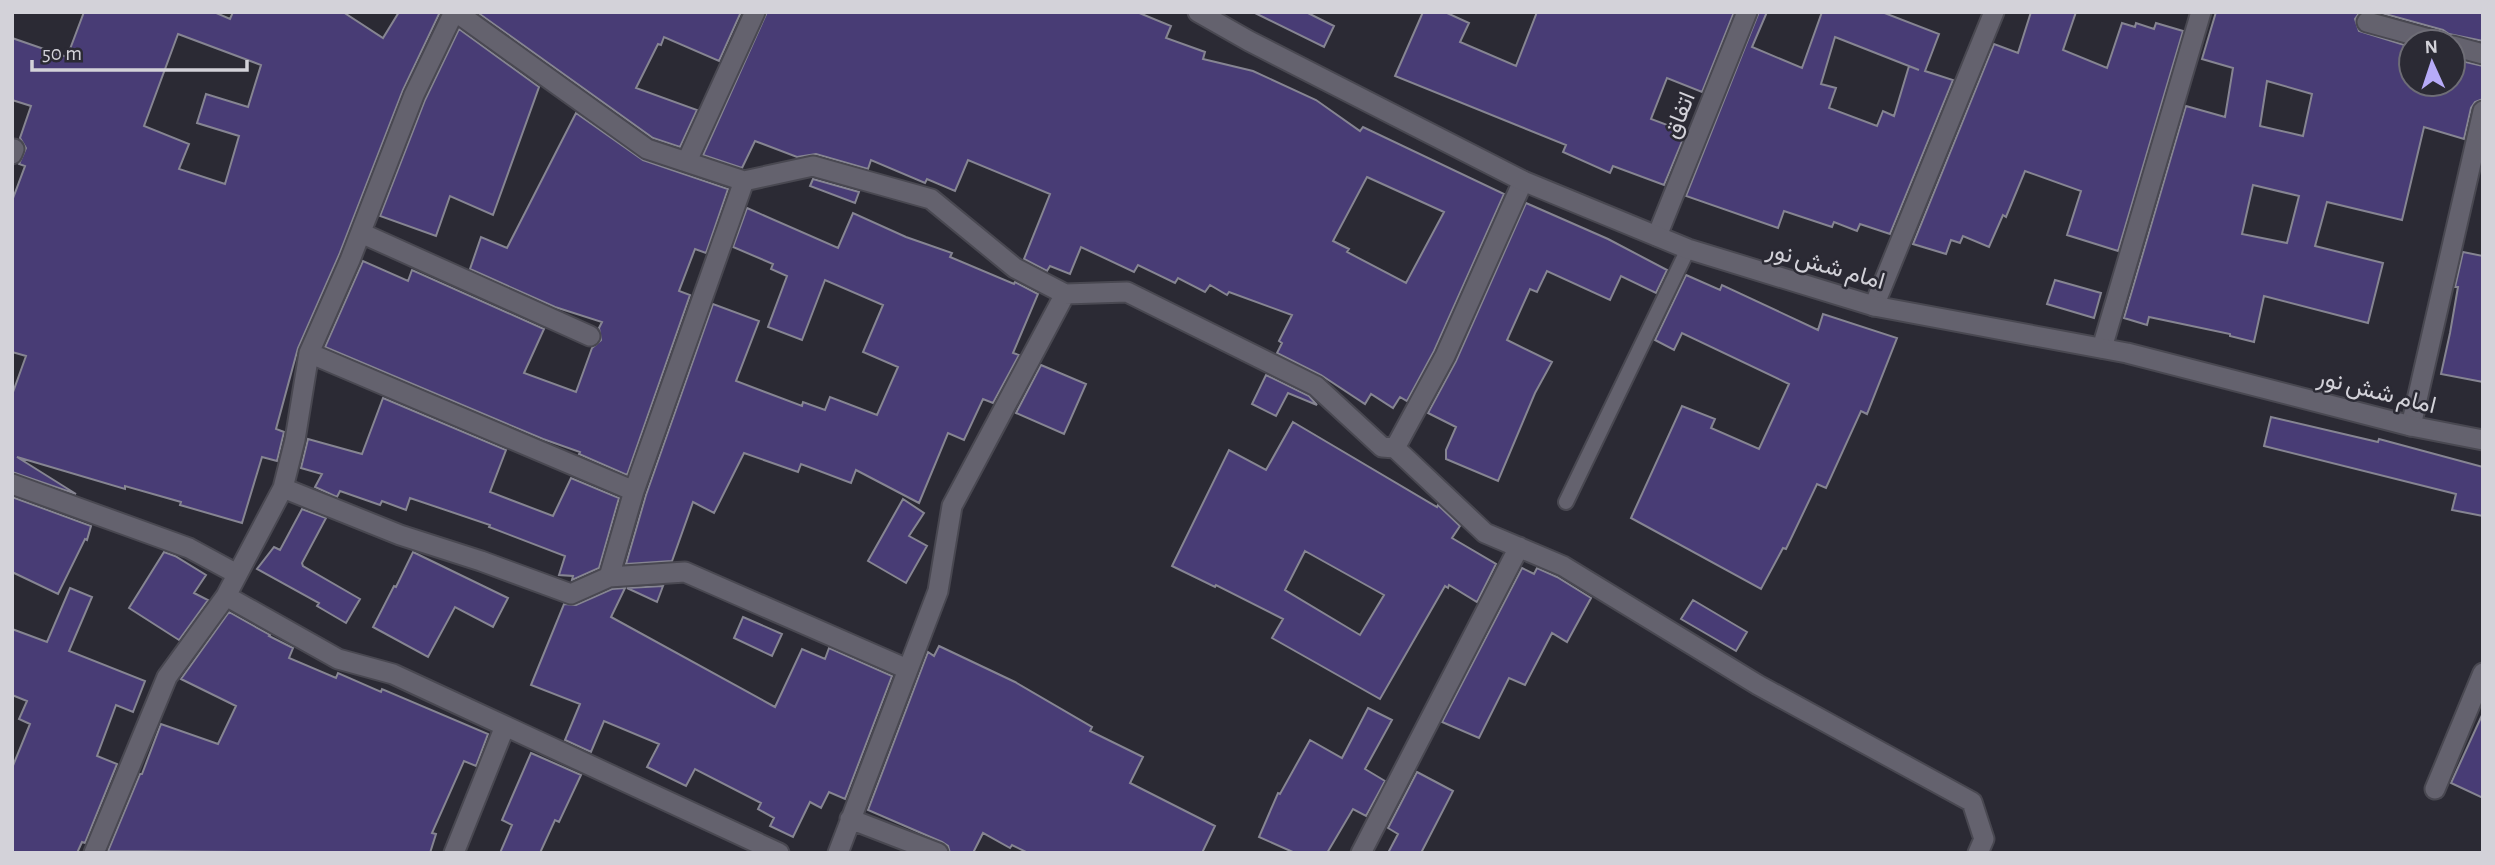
<svg xmlns="http://www.w3.org/2000/svg" width="2495" height="865" viewBox="0 0 2495 865" font-family="'Alegreya Sans',Vazirmatn,sans-serif">
<style>
.building{fill:#483c75;stroke:#868592;stroke-width:2;fill-rule:evenodd}
.lines{fill:none;stroke-linecap:round;stroke-linejoin:round}
.service-casing{stroke:#494851;stroke-width:18}
.minor-casing{stroke:#494851;stroke-width:23}
.tertiary-casing{stroke:#494851;stroke-width:23}
.service{stroke:#64626e;stroke-width:14}
.minor{stroke:#64626e;stroke-width:19}
.tertiary{stroke:#64626e;stroke-width:19}
.labels{text-anchor:middle;stroke-width:5;stroke-linejoin:round;paint-order:stroke}
.street-label{font-size:24px;fill:#d3d2d9;stroke:#2b2a34}
</style>
<rect width="100%" height="100%" fill="#2b2a34"/>
<path class="building" d="M 84,12 L 214,12 L 230,19 L 233,12 L 343,12 L 383,38 L 399,12 L 440,12 L 403,90 L 339,255 L 298,348 L 276,429 L 284,432 L 277,461 L 262,457 L 242,523 L 180,505 L 181,502 L 125,486 L 125,489 L 17,457 L 76,494 L 12,472 L 12,395 L 26,356 L 12,352 L 12,201 L 25,166 L 19,164 L 26,148 L 20,138 L 31,106 L 12,100 L 12,38 L 67,57 ZM 178,34 L 261,65 L 248,107 L 206,94 L 197,123 L 239,136 L 225,184 L 179,169 L 189,144 L 144,126 Z
M 477,12 L 741,12 L 719,61 L 664,37 L 661,45 L 658,44 L 636,88 L 697,110 L 680,147 L 653,138 Z
M 767,12 L 1137,12 L 1171,26 L 1166,38 L 1205,52 L 1203,59 L 1253,71 L 1316,100 L 1360,131 L 1363,127 L 1504,194 L 1434,351 L 1407,401 L 1400,397 L 1393,408 L 1371,394 L 1365,404 L 1321,375 L 1277,353 L 1282,343 L 1279,341 L 1292,315 L 1229,292 L 1227,295 L 1210,285 L 1205,292 L 1178,278 L 1175,283 L 1138,265 L 1134,272 L 1081,247 L 1070,274 L 1050,266 L 1047,271 L 1024,259 L 1050,194 L 968,160 L 955,191 L 927,179 L 925,183 L 871,160 L 868,169 L 816,154 L 797,157 L 755,141 L 742,168 L 703,155 ZM 1367,177 L 1444,212 L 1406,283 L 1347,252 L 1349,249 L 1333,241 Z
M 1253,12 L 1306,12 L 1334,26 L 1324,47 Z
M 1423,12 L 1445,12 L 1469,23 L 1460,42 L 1516,66 L 1537,12 L 1734,12 L 1702,92 L 1667,78 L 1651,119 L 1686,132 L 1664,185 L 1613,166 L 1610,173 L 1563,152 L 1566,145 L 1395,76 Z
M 1759,12 L 1767,12 L 1752,47 L 1802,68 L 1822,12 L 1882,12 L 1939,34 L 1925,71 L 1953,80 L 1890,234 L 1860,224 L 1857,231 L 1834,222 L 1832,227 L 1784,211 L 1778,228 L 1686,196 ZM 1835,37 L 1919,70 L 1909,66 L 1894,116 L 1883,111 L 1877,126 L 1829,108 L 1836,88 L 1821,84 Z
M 2031,12 L 2076,12 L 2063,50 L 2107,68 L 2122,23 L 2135,27 L 2136,23 L 2154,29 L 2156,23 L 2183,31 L 2118,251 L 2067,235 L 2081,191 L 2025,171 L 2006,217 L 2003,215 L 1989,247 L 1963,236 L 1960,243 L 1951,240 L 1946,254 L 1913,244 L 1994,44 L 2018,53 Z
M 2216,12 L 2360,12 L 2355,19 L 2359,31 L 2411,47 L 2411,84 L 2453,84 L 2453,59 L 2483,66 L 2483,99 L 2475,102 L 2471,108 L 2464,139 L 2424,127 L 2402,220 L 2327,202 L 2315,246 L 2383,263 L 2368,323 L 2264,296 L 2254,342 L 2230,336 L 2230,334 L 2149,317 L 2147,325 L 2124,318 L 2186,106 L 2225,117 L 2233,68 L 2202,59 ZM 2267,81 L 2312,94 L 2303,136 L 2260,126 ZM 2253,185 L 2299,196 L 2287,243 L 2242,234 Z
M 2378,12 L 2483,12 L 2483,41 L 2449,34 L 2443,30 Z
M 459,29 L 539,87 L 493,215 L 450,196 L 436,236 L 380,216 L 425,100 Z
M 576,113 L 643,160 L 728,189 L 706,253 L 695,249 L 679,291 L 690,295 L 627,475 L 579,454 L 580,452 L 543,439 L 325,347 L 363,261 L 408,281 L 412,270 L 544,329 L 524,373 L 576,392 L 592,348 L 601,340 L 599,328 L 602,322 L 555,307 L 470,269 L 481,237 L 507,248 Z
M 813,179 L 859,192 L 855,203 L 810,186 Z
M 1526,203 L 1608,239 L 1667,270 L 1656,293 L 1621,276 L 1610,300 L 1547,271 L 1537,292 L 1530,289 L 1507,340 L 1552,362 L 1535,393 L 1498,481 L 1446,459 L 1446,450 L 1456,427 L 1428,413 L 1456,361 Z
M 747,208 L 838,248 L 853,213 L 906,237 L 952,253 L 950,257 L 1014,284 L 1015,282 L 1038,294 L 1013,353 L 1019,355 L 993,403 L 983,399 L 964,440 L 948,433 L 919,503 L 856,470 L 851,483 L 801,464 L 798,472 L 744,453 L 714,513 L 693,502 L 672,561 L 626,564 L 646,495 L 713,304 L 759,321 L 736,381 L 802,406 L 803,402 L 825,410 L 830,397 L 877,415 L 898,367 L 863,352 L 883,305 L 825,280 L 802,340 L 768,327 L 787,276 L 771,269 L 773,264 L 733,247 Z
M 2463,252 L 2483,256 L 2483,382 L 2441,374 L 2450,333 L 2458,287 L 2455,287 Z
M 1686,275 L 1720,290 L 1722,285 L 1818,330 L 1823,314 L 1897,338 L 1867,414 L 1861,411 L 1826,488 L 1817,484 L 1786,549 L 1783,548 L 1761,589 L 1631,518 L 1682,406 L 1715,419 L 1711,428 L 1759,449 L 1789,384 L 1682,333 L 1674,350 L 1655,340 Z
M 2055,280 L 2101,293 L 2094,318 L 2047,304 Z
M 1041,365 L 1086,384 L 1064,434 L 1016,413 Z
M 1266,375 L 1309,396 L 1317,405 L 1288,393 L 1276,416 L 1252,404 Z
M 383,398 L 506,450 L 490,492 L 553,516 L 571,478 L 619,498 L 599,568 L 572,580 L 573,576 L 559,575 L 565,556 L 489,527 L 490,525 L 410,498 L 406,510 L 382,501 L 380,505 L 340,491 L 337,497 L 315,487 L 322,474 L 301,468 L 308,439 L 362,454 Z
M 2271,417 L 2378,442 L 2379,439 L 2483,467 L 2483,516 L 2452,510 L 2456,494 L 2264,446 Z
M 1293,422 L 1437,507 L 1438,505 L 1460,526 L 1452,538 L 1496,564 L 1477,602 L 1449,585 L 1448,588 L 1445,586 L 1380,699 L 1272,638 L 1283,619 L 1216,585 L 1215,587 L 1172,566 L 1229,450 L 1266,470 ZM 1305,551 L 1384,595 L 1360,635 L 1285,590 Z
M 12,497 L 91,526 L 87,540 L 85,539 L 58,594 L 12,572 Z
M 903,499 L 924,513 L 909,536 L 927,546 L 906,583 L 868,561 Z
M 302,509 L 326,518 L 302,563 L 303,566 L 360,599 L 346,623 L 317,606 L 319,603 L 257,569 L 274,547 L 280,550 Z
M 164,552 L 175,556 L 206,575 L 194,593 L 208,600 L 179,640 L 129,608 Z
M 413,552 L 508,598 L 493,627 L 455,607 L 428,657 L 373,627 L 394,586 L 396,587 Z
M 1522,568 L 1534,574 L 1537,568 L 1557,577 L 1591,598 L 1567,642 L 1552,633 L 1525,685 L 1509,678 L 1479,738 L 1442,722 Z
M 663,586 L 657,602 L 627,588 Z
M 70,588 L 92,597 L 69,651 L 145,681 L 133,712 L 116,705 L 97,756 L 117,764 L 85,843 L 82,842 L 77,853 L 12,853 L 12,768 L 30,724 L 19,719 L 27,701 L 12,695 L 12,629 L 47,642 Z
M 625,588 L 611,617 L 775,707 L 802,649 L 825,659 L 829,648 L 892,676 L 845,799 L 829,792 L 821,808 L 810,802 L 793,837 L 770,826 L 774,818 L 758,809 L 761,803 L 695,769 L 686,786 L 647,767 L 659,744 L 604,721 L 591,752 L 565,740 L 580,704 L 531,685 L 564,604 L 576,605 L 612,589 Z
M 1693,600 L 1747,632 L 1736,651 L 1681,619 Z
M 229,612 L 270,635 L 269,636 L 293,648 L 289,658 L 336,678 L 338,673 L 381,692 L 382,689 L 488,734 L 476,766 L 464,761 L 432,833 L 436,834 L 430,853 L 108,851 L 140,774 L 142,774 L 161,724 L 218,744 L 236,706 L 181,679 Z
M 743,617 L 782,634 L 772,656 L 734,638 Z
M 939,646 L 1015,682 L 1092,727 L 1090,731 L 1143,757 L 1130,783 L 1215,826 L 1202,853 L 1028,853 L 1012,845 L 1010,848 L 983,833 L 973,853 L 950,853 L 948,846 L 942,842 L 868,810 L 928,652 L 934,656 Z
M 1368,708 L 1392,720 L 1365,769 L 1385,781 L 1366,816 L 1353,809 L 1327,853 L 1295,853 L 1259,837 L 1278,793 L 1280,794 L 1310,740 L 1342,758 Z
M 2483,713 L 2483,798 L 2451,783 Z
M 531,753 L 581,775 L 559,822 L 555,820 L 540,853 L 500,853 L 512,825 L 502,820 Z
M 1417,772 L 1453,791 L 1421,853 L 1388,853 L 1398,834 L 1388,828 Z"/>
<g class="lines">
<g class="service-casing">
<path id="service" d="M 1566,502 L 1688,249"/>
</g>
<g class="minor-casing">
<path id="minor" d="M 456,12 L 647,149 L 744,181 L 813,166 L 931,199 L 1015,268 L 1065,294 L 1127,292 L 1316,386 L 1382,447 L 1395,448 L 1485,533 L 1563,566 L 1758,685 L 1972,802 L 1984,839 L 1978,853
M 2367,22 L 2440,42
M 2453,46 L 2483,54
M 12,154 L 14,149
M 687,161 L 755,12
M 361,233 L 590,336
M 1657,236 L 1747,12
M 1874,306 L 1994,12
M 2102,348 L 2201,12
M 309,353 L 634,491
M 2411,426 L 2483,111
M 1395,448 L 1445,356 L 1523,181
M 12,484 L 189,548 L 237,574
M 283,488 L 400,535 L 481,561 L 571,594 L 609,577 L 685,572 L 907,669
M 609,577 L 634,491 L 744,181
M 226,596 L 338,659 L 393,674 L 779,853
M 2435,789 L 2483,673
M 850,819 L 938,853
M 94,853 L 167,677 L 226,596 L 283,488 L 295,440 L 309,353 L 350,260 L 414,95 L 454,12
M 454,853 L 505,726
M 838,853 L 938,591 L 952,506 L 1065,294
M 1361,853 L 1519,547"/>
</g>
<g class="tertiary-casing">
<path id="tertiary" d="M 1198,12 L 1249,41 L 1523,181 L 1688,249 L 1874,306 L 2127,353 L 2411,426 L 2483,440"/>
</g>
<use href="#service" class="service"/>
<use href="#minor" class="minor"/>
<use href="#tertiary" class="tertiary"/>
</g>
<g class="labels">
<g class="street-label">
<text transform="translate(1679 115) rotate(-68)" y="8">اتفاق</text>
<text transform="translate(1826 265) rotate(16)" y="8">امام شش نور</text>
<text transform="translate(2377 391) rotate(14)" y="8">امام شش نور</text>
</g>
</g>
<rect width="2495" height="865" fill="none" stroke="#d3d2d9" stroke-width="28"/>
<g transform="translate(2432 63) rotate(357)"><circle r="33" fill="#2b2a34" stroke="#6e6d76" stroke-width="2"/>
<path d="M0-5L12 26L0 18L-12 26Z" fill="#b7abf8"/>
<text y="-10" font-size="19" font-weight="bold" text-anchor="middle" fill="#d3d2d9">N</text>
</g>
<path d="M32 60v10h215v-10" fill="none" stroke="#d3d2d9" stroke-width="3.5"/>
<text x="42" y="60" font-size="21" fill="#d3d2d9" stroke="#2b2a34" stroke-width="5" paint-order="stroke">50 m</text>
</svg>
